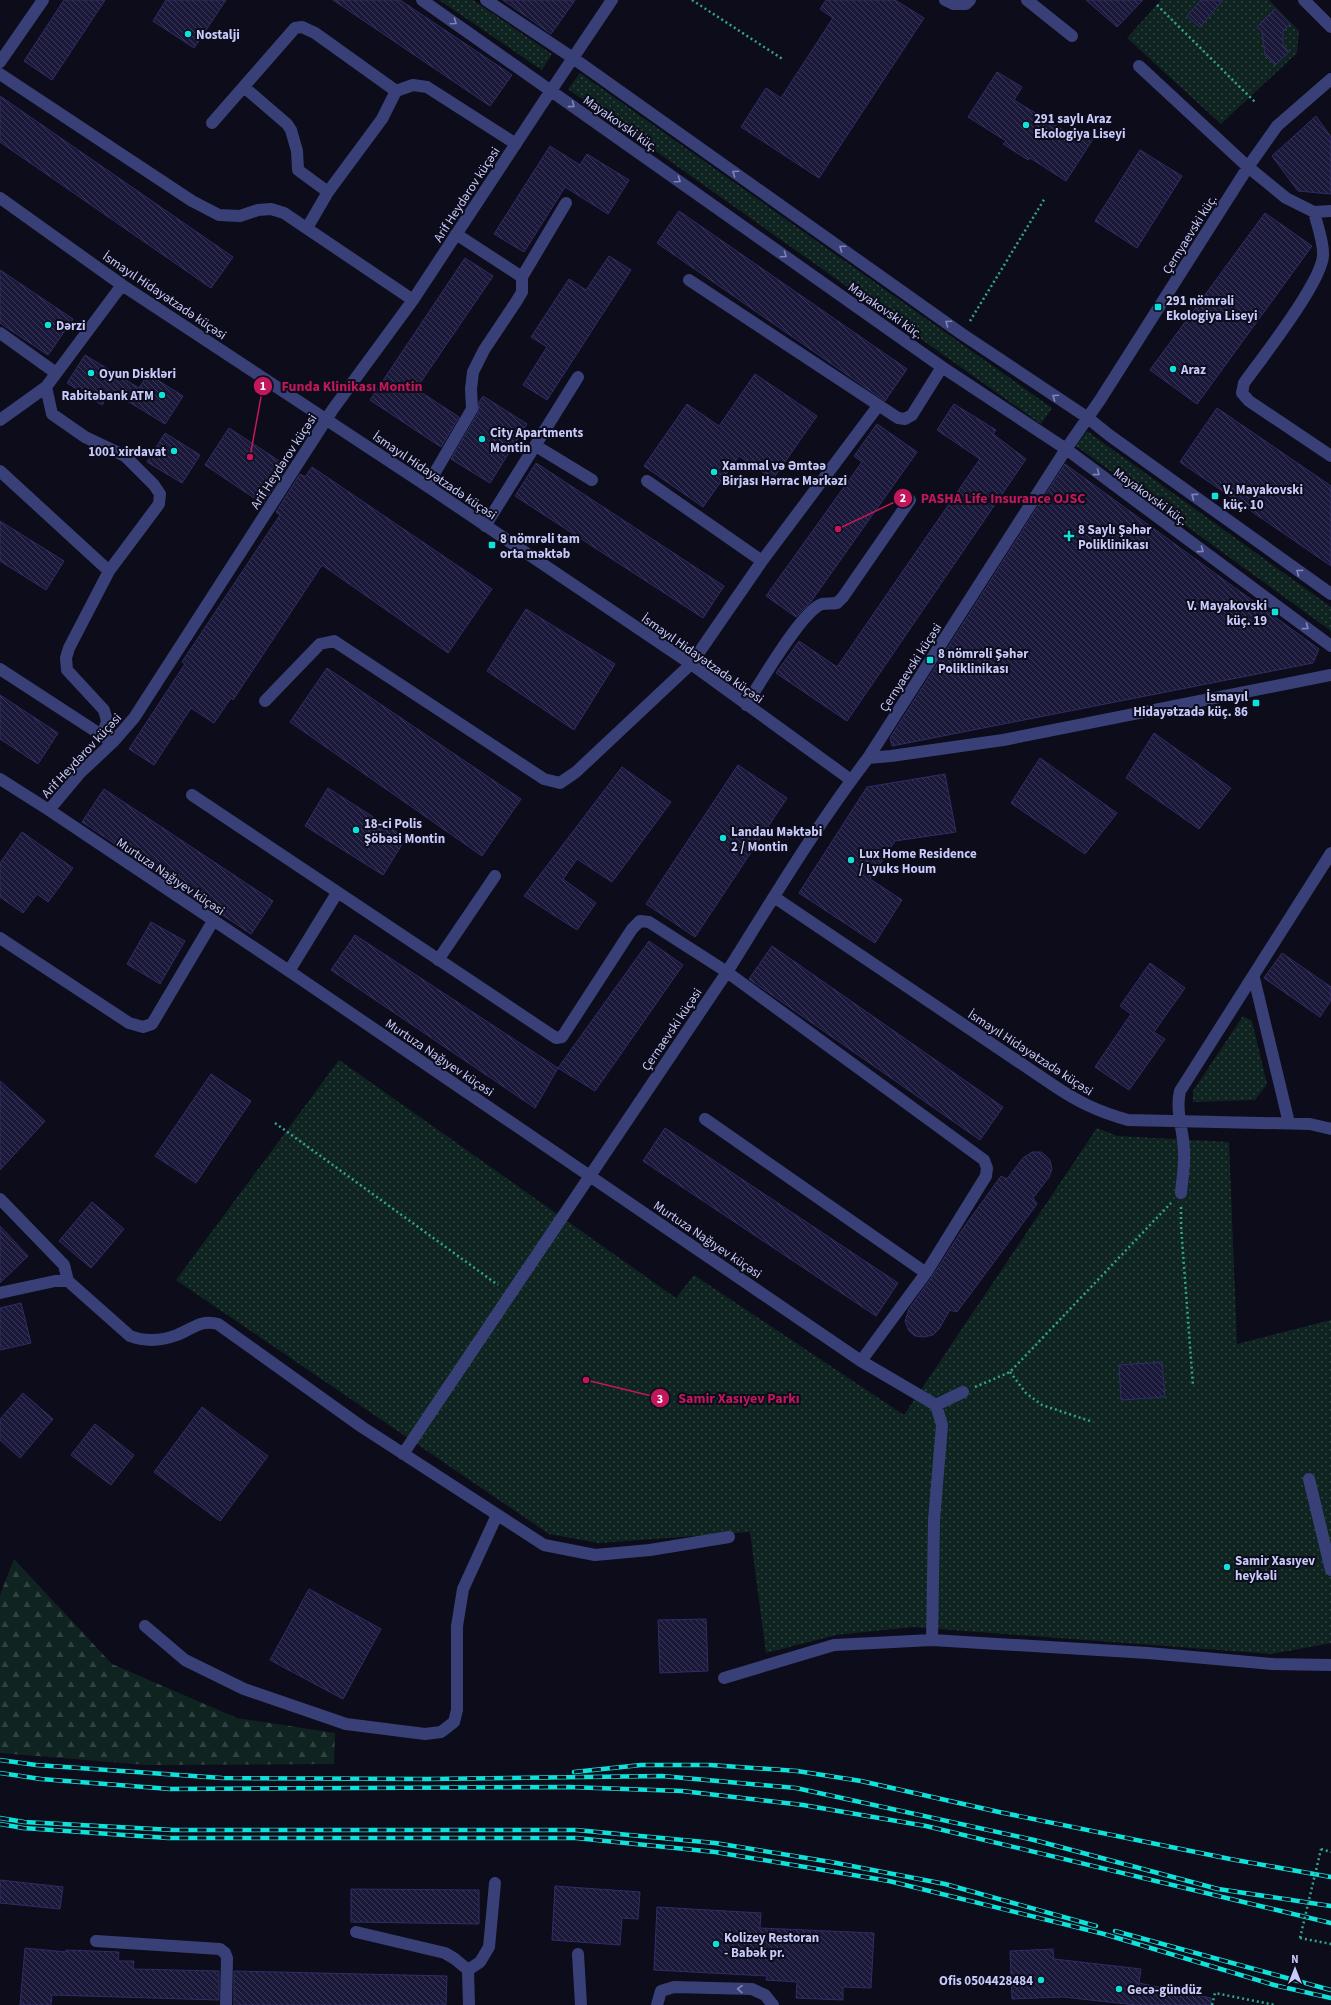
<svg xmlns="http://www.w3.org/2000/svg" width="1331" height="2005" viewBox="0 0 1331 2005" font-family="'Source Sans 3',sans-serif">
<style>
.forest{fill:url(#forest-firs)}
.park{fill:url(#park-dots)}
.building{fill:url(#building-back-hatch);stroke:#302c65}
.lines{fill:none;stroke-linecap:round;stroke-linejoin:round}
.path{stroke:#33a58e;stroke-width:2.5;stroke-dasharray:2 3;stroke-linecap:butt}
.minor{stroke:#394077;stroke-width:12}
.rail-casing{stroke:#0ee2da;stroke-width:4.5}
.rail{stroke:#0c0c1a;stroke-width:3;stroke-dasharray:9;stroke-linecap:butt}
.path-bridge{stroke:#33a58e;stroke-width:2.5;stroke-dasharray:2 3;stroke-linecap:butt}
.oneway{stroke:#8085ba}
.poi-dot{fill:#0ee2da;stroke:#0c0c1a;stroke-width:1.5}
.labels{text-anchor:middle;stroke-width:4;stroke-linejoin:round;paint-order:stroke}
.poi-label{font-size:13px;font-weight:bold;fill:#c8cafc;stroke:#0c0c1a;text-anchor:start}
.street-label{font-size:13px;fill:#c8cafc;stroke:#0c0c1a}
.leader{fill:none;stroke:#c2185b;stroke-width:1.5}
.callout-dot{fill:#c2185b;stroke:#0c0c1a;stroke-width:1.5}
.mark-label{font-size:12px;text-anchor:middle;font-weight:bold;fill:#fff}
.callout-label{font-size:14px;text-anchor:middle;font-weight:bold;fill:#c2185b;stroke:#0c0c1a;stroke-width:4;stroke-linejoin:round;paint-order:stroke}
</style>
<defs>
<pattern id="forest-firs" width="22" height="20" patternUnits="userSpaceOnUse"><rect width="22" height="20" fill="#0f2420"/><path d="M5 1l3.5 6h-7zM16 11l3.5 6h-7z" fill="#304241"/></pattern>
<pattern id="park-dots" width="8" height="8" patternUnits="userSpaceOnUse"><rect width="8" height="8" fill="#0f2420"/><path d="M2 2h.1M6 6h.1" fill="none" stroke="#304241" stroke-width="1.8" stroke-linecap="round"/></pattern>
<pattern id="building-back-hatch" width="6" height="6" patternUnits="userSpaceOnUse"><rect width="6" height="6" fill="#1b193a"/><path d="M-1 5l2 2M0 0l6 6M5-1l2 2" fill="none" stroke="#3b3957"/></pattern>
</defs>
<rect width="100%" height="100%" fill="#0c0c1a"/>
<path class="forest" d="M 14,1559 L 112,1664 L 237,1718 L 335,1733 L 334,1764 L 147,1765 L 0,1753 L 0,1595 Z"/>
<path class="park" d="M 439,0 L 473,0 L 552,54 L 542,70 Z
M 1161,0 L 1269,0 L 1299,31 L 1297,53 L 1221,124 L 1127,38 Z
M 580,73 L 1052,408 L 1041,424 L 568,89 Z
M 1087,431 L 1331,607 L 1331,631 L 1076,446 Z
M 1243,1016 L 1252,1021 L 1267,1084 L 1255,1100 L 1193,1102 L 1193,1091 Z
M 339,1060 L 676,1298 L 694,1275 L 904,1415 L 1097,1128 L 1117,1136 L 1229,1142 L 1237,1344 L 1331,1320 L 1331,1643 L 1272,1654 L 913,1627 L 836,1635 L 766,1653 L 750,1532 L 599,1543 L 549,1534 L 176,1280 Z"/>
<path class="building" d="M 64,0 L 105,0 L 52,80 L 24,61 Z
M 166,0 L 226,0 L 194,48 L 153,21 Z
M 333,0 L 400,0 L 512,75 L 490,106 Z
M 503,0 L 575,0 L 551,34 Z
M 826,0 L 895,0 L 924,18 L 819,178 L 741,127 L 766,88 L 781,98 L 833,18 L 820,9 Z
M 1086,0 L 1143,0 L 1117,27 Z
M 1201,0 L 1223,0 L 1200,27 L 1187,16 Z
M 1275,9 L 1290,24 L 1283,31 L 1283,46 L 1289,52 L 1275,65 L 1265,55 L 1262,31 L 1257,27 Z
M 997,72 L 1022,87 L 1014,100 L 1073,136 L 1077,129 L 1093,139 L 1066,181 L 1030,158 L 1028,160 L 1003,144 L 1006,141 L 968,117 Z
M 0,96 L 233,257 L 211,288 L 0,142 Z
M 1316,116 L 1331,137 L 1331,194 L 1298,191 L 1272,156 Z
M 550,146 L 580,165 L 587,154 L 629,180 L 608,214 L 565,187 L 524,252 L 494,234 Z
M 1140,150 L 1182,176 L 1137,248 L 1095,221 Z
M 679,211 L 907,369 L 885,401 L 657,243 Z
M 1265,213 L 1312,246 L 1197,404 L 1150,370 Z
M 609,256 L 631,270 L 547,400 L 523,385 L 547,347 L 531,337 L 569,279 L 586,290 Z
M 465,258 L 493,276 L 416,389 L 459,417 L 441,447 L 370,400 Z
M 0,270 L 73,319 L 48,355 L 0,323 Z
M 85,355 L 139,388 L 148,374 L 183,396 L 165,424 L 111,391 L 102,405 L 67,383 Z
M 755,374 L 817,416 L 773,479 L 739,456 L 703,507 L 644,466 L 687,404 L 719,426 Z
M 483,396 L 527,424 L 490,483 L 451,459 L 478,413 L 479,402 Z
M 954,404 L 996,430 L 993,434 L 1026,459 L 847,721 L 776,673 L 799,641 L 837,667 L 980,459 L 937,430 Z
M 1217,408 L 1331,486 L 1331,566 L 1180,462 Z
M 877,424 L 917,452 L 810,603 L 796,617 L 766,596 L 862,462 L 854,456 Z
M 229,428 L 287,466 L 263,504 L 205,465 Z
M 165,433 L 200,455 L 182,483 L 147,462 Z
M 536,463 L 724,586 L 703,618 L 515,496 Z
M 1065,464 L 1319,649 L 1313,663 L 892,746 L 890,738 Z
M 312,467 L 492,589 L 448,653 L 322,565 L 233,700 L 231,698 L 214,723 L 191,708 L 154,765 L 129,749 L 185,664 L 182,662 L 280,515 L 276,512 L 300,474 L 305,477 Z
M 0,521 L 64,561 L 46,590 L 0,561 Z
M 526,609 L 615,664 L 574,730 L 487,671 Z
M 327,668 L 521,799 L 482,856 L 290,722 Z
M 0,695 L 58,733 L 38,764 L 0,739 Z
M 1154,733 L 1231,788 L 1199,829 L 1126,778 Z
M 1040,758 L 1117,813 L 1085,854 L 1011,803 Z
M 738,765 L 787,798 L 695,937 L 646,904 Z
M 622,767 L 671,802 L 612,882 L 577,859 L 563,879 L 596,903 L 577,930 L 524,896 Z
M 945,774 L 956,832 L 895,841 L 870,879 L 902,900 L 875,943 L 799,893 L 867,787 Z
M 328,788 L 406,838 L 383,875 L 305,826 Z
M 104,789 L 273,901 L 251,934 L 82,822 Z
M 22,832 L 73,868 L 48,902 L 37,894 L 23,913 L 0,897 L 0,863 Z
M 151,922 L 185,941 L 160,984 L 127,964 Z
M 355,935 L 558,1068 L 535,1108 L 331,970 Z
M 649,941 L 683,965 L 595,1091 L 558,1068 Z
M 772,946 L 1003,1107 L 980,1140 L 749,979 Z
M 1282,953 L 1331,987 L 1331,1000 L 1320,1017 L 1264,978 Z
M 1150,963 L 1185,988 L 1154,1032 L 1165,1039 L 1129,1090 L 1095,1067 L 1131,1014 L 1120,1006 Z
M 211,1074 L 251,1101 L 196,1183 L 155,1156 Z
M 0,1081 L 45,1121 L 0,1170 Z
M 665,1128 L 898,1283 L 876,1316 L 643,1161 Z
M 1032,1152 L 1041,1152 L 1046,1156 L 1050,1160 L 1052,1169 L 1049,1177 L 1033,1198 L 1037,1204 L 957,1312 L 950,1310 L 939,1329 L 933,1335 L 924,1337 L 915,1336 L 909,1331 L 905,1321 L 909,1309 L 932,1277 L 962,1230 L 1001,1176 L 1007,1179 L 1023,1158 Z
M 92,1202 L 124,1229 L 91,1268 L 59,1241 Z
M 0,1226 L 28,1256 L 0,1283 Z
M 21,1303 L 31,1343 L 0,1350 L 0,1308 Z
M 1162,1362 L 1165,1397 L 1121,1400 L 1119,1365 Z
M 23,1393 L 53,1419 L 20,1458 L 0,1440 L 0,1419 Z
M 202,1407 L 268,1456 L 220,1521 L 154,1472 Z
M 95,1424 L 134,1455 L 111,1485 L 71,1455 Z
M 309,1589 L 381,1629 L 343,1699 L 270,1660 Z
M 706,1619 L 708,1671 L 660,1673 L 658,1620 Z
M 0,1880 L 63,1887 L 60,1909 L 0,1903 Z
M 555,1886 L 640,1892 L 638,1919 L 622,1918 L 620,1945 L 552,1940 Z
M 351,1889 L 479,1890 L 479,1924 L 351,1922 Z
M 657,1907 L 761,1913 L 760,1928 L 874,1933 L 871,1988 L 843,1987 L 843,2000 L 796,1998 L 797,1982 L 766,1980 L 767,1976 L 654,1970 Z
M 25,1948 L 66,1952 L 66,1950 L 119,1952 L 118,1961 L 134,1961 L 133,1969 L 219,1971 L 219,2000 L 52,1995 L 51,2005 L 20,2005 Z
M 1053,1949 L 1054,1959 L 1141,1969 L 1139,1983 L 1211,1998 L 1211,2005 L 1136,2005 L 1063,1997 L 1012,1999 L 1010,1951 Z
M 234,1971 L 447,1976 L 446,2005 L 234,2005 Z"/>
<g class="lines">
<path class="path" d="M 692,0 L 784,60
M 1157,5 L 1256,103
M 970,321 L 1045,198
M 275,1123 L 498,1285
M 1181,1207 L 1181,1226 L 1193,1386
M 1010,1372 L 1026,1393 L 1042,1405 L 1093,1422
M 975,1387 L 1010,1372 L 1171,1203
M 1321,1849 L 1331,1852
M 1300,1938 L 1331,1944
M 1212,2005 L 1215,1993 L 1275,2005"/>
<path class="minor" d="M 422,0 L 942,367 L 1066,449 L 1331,646
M 486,0 L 573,58 L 962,334 L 1088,418 L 1109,435 L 1331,594
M 945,0 L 953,4 L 966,4 L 970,0
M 1027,0 L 1072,36
M 1304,0 L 1331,27
M 0,62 L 43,0
M 1139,66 L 1248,167 L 1286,198 L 1314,212 L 1331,211
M 0,74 L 192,201 L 219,215 L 240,216 L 258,210 L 271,209 L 284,213 L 413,300
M 244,87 L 287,124 L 291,130 L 297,151 L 298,170 L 328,192
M 212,123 L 295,28 L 302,27 L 315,33 L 396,91 L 413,85 L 427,87 L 516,144
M 0,198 L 122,285 L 427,486 L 691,664 L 851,780
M 1314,212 C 1317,225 1324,242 1323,256 C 1321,283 1262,358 1244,383 L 1242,393 L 1249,401 L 1331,456
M 307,228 L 328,192 L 382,119 L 396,91
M 456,234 L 522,277
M 689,280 L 898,418 L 905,419 L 912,415 L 942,367
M 0,333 L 56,373
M 46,387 L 52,414 L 85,437 L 125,456 L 154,485 L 160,494 L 159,504 L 109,571 L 69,648 L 66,658 L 67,670 L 104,710 L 107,721 L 102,737
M 0,420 L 46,387 L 122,285
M 536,446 L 592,480
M 0,471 L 109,571
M 647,481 L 762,561
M 427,486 L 472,409 L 471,389 L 473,372 L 484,350 L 516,302 L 522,292 L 522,277 L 566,203
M 485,526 L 578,377
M 0,669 L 109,740
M 265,701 L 320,644 L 334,641 L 544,779 L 560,783 L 576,772 L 691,664 L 762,561 L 878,406
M 746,705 C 759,685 802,610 822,604 C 827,603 832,604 837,603 L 843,597 L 910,500
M 868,758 L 891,756 L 1003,740 L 1331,675
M 0,779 L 49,810 L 289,971 L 861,1361 L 936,1405 L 942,1425 L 934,1520 L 932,1640
M 192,795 L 556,1038 L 562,1037 L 632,929 L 640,921 L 649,922 L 727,972 L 984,1160 L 987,1168 L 986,1176 L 926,1273 L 861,1361
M 49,810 L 80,773 L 113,742 L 134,718 L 333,409 L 413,300 L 542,104 L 612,0
M 774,897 L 1053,1085 C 1078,1102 1099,1112 1128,1120 L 1310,1124 L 1331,1129
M 0,938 L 129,1023 L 143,1027 L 152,1024 L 213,921
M 438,960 L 495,876
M 289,971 L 337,893
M 1254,978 L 1289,1123
M 705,1119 L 926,1273
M 1181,1193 C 1182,1179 1185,1166 1184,1152 C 1184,1132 1175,1112 1180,1091 L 1331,853
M 0,1199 L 64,1265 L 68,1281
M 0,1293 L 55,1281 L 68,1281 L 130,1336 C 146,1342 161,1341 177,1335 C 193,1329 200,1319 218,1324 L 362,1427 L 544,1545 L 595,1555 L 650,1550 L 729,1537
M 936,1405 L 963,1392
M 403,1454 L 727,972 C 772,900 816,826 868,758 L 1066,449 L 1100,400 L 1248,167 L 1277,126 L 1331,79
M 1309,1479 L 1331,1570
M 145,1626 L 185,1660 L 244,1689 L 346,1724 L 425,1734 L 441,1732 L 454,1722 L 457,1710 L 457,1626 L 463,1589 L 497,1515
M 724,1678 L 834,1645 L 932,1640 L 1148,1653 L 1273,1664 L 1331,1665
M 356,1932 L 445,1953 L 455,1959 L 468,1970 L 469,2005
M 96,1941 L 220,1949 L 225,1953 L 227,1958 L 226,2005
M 578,1954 L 581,2005
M 468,1970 L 480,1962 L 489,1947 L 495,1883
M 657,2005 L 661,1991 L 674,1987 L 752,1989 L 765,1995 L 773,2005"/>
<g class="rail-casing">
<path id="rail" d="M 0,1760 L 36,1765 L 222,1778 L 429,1779 L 662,1776 L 796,1788 L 1034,1840 L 1218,1889 L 1331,1906
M 574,1772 L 641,1765 L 710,1765 L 797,1771 L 861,1781 L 999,1812 L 1230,1859 L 1331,1877
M 0,1773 L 41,1779 L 170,1789 L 568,1787 L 682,1791 L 803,1805 L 926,1826 L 1331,1923
M 0,1818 L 24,1822 L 173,1830 L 576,1830 L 715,1843 L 831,1862 L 945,1884 L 1096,1926
M 0,1824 L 23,1828 L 168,1838 L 576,1838 L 715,1852 L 889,1881 L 1104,1934 L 1274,1985 L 1331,1998
M 1115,1931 L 1331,1990"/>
</g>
<use href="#rail" class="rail"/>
<path class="path-bridge" d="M 1300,1938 L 1321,1849"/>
</g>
<defs><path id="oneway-chevron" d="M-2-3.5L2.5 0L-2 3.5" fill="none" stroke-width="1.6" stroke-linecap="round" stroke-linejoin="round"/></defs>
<g class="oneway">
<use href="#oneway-chevron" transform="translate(454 22) rotate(35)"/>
<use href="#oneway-chevron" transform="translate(572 105) rotate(36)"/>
<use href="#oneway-chevron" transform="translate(735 173) rotate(-145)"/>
<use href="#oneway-chevron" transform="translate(678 180) rotate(35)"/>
<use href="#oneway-chevron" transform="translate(842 248) rotate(-145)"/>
<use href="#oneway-chevron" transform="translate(784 255) rotate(35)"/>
<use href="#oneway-chevron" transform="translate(948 323) rotate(-145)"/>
<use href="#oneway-chevron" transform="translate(1055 397) rotate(-146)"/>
<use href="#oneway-chevron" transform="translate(1097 473) rotate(36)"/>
<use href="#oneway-chevron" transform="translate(1194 496) rotate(-144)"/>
<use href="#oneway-chevron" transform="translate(1201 550) rotate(36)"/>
<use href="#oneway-chevron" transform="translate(1299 572) rotate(-144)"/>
<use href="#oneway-chevron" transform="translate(1306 627) rotate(36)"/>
<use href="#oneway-chevron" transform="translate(740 1989) rotate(-179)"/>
</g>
<g class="poi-dot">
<circle cx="188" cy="34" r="4"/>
<circle cx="1026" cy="125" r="4"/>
<rect x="1154" y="303" width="8" height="8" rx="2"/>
<circle cx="48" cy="325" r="4"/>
<circle cx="1173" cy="369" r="4"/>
<circle cx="91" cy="373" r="4"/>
<circle cx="162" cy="395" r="4"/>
<circle cx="482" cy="439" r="4"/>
<circle cx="174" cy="451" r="4"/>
<circle cx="714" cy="472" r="4"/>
<rect x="1211" y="492" width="8" height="8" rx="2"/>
<path d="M1067 530h4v4h4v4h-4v4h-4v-4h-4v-4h4z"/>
<rect x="488" y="541" width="8" height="8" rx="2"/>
<rect x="1271" y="608" width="8" height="8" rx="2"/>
<rect x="926" y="656" width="8" height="8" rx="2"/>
<rect x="1252" y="699" width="8" height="8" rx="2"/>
<circle cx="356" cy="830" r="4"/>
<circle cx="723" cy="838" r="4"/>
<circle cx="851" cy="860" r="4"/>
<circle cx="1227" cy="1567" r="4"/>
<circle cx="716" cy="1944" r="4"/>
<circle cx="1041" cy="1980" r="4"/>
<circle cx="1119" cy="1989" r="4"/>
</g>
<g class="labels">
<g class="poi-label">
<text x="196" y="39">Nostalji</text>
<text x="1034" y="123">291 saylı Araz<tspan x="1034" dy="15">Ekologiya Liseyi</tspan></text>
<text x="1166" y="305">291 nömrəli<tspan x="1166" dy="15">Ekologiya Liseyi</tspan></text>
<text x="56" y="330">Dərzi</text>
<text x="1181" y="374">Araz</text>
<text x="99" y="378">Oyun Diskləri</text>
<text x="154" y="400" text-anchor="end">Rabitəbank ATM</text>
<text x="490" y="437">City Apartments<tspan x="490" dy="15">Montin</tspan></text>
<text x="166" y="456" text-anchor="end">1001 xirdavat</text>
<text x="722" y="470">Xammal və Əmtəə<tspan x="722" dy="15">Birjası Hərrac Mərkəzi</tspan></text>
<text x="1223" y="494">V. Mayakovski<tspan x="1223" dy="15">küç. 10</tspan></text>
<text x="1078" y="534">8 Saylı Şəhər<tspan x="1078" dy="15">Poliklinikası</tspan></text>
<text x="500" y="543">8 nömrəli tam<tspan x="500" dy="15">orta məktəb</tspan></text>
<text x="1267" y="610" text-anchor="end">V. Mayakovski<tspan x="1267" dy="15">küç. 19</tspan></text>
<text x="938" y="658">8 nömrəli Şəhər<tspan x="938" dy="15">Poliklinikası</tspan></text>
<text x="1248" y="701" text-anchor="end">İsmayıl<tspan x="1248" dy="15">Hidayətzadə küç. 86</tspan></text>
<text x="364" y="828">18-ci Polis<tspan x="364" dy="15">Şöbəsi Montin</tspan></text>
<text x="731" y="836">Landau Məktəbi<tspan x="731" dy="15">2 / Montin</tspan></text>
<text x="859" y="858">Lux Home Residence<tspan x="859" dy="15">/ Lyuks Houm</tspan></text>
<text x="1235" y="1565">Samir Xasıyev<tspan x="1235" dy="15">heykəli</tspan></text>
<text x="724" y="1942">Kolizey Restoran<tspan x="724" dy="15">- Babək pr.</tspan></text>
<text x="1033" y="1985" text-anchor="end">Ofis 0504428484</text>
<text x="1127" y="1994">Gecə-gündüz</text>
</g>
<g class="street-label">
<text transform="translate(621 123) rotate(35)" y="5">Mayakovski küç.</text>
<text transform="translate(466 194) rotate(-57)" y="5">Arif Heydərov küçəsi</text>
<text transform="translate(1189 234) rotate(-58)" y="5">Çernyaevski küç.</text>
<text transform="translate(165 295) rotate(34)" y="5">İsmayıl Hidayətzadə küçəsi</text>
<text transform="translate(886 310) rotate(35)" y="5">Mayakovski küç.</text>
<text transform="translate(283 461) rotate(-57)" y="5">Arif Heydərov küçəsi</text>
<text transform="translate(435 475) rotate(34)" y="5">İsmayıl Hidayətzadə küçəsi</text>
<text transform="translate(1151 496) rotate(36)" y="5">Mayakovski küç.</text>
<text transform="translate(703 658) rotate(35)" y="5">İsmayıl Hidayətzadə küçəsi</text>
<text transform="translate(910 667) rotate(-57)" y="5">Çernyaevski küçəsi</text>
<text transform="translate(81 755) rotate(-47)" y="5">Arif Heydərov küçəsi</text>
<text transform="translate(171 876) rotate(34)" y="5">Murtuza Nağıyev küçəsi</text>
<text transform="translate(671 1029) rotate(-56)" y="5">Çernaevski küçəsi</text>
<text transform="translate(1031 1052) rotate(33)" y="5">İsmayıl Hidayətzadə küçəsi</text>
<text transform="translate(440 1057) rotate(34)" y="5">Murtuza Nağıyev küçəsi</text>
<text transform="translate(708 1239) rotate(34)" y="5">Murtuza Nağıyev küçəsi</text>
</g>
</g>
<path class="leader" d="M250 457L263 386M838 529L903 498M586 1380L660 1398"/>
<g class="callout-dot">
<circle cx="250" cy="457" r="4"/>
<circle cx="838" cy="529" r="4"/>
<circle cx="586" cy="1380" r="4"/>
<circle cx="263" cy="386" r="10"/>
<circle cx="903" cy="498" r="10"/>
<circle cx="660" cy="1398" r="10"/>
</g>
<g class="mark-label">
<text x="263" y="390">1</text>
<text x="903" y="502">2</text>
<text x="660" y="1403">3</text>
</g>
<g class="callout-label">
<text x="352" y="391">Funda Klinikası Montin</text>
<text x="1003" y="503">PASHA Life Insurance OJSC</text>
<text x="739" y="1403">Samir Xasıyev Parkı</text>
</g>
<g transform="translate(1295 1969)" stroke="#0c0c1a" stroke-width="3" paint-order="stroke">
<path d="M0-3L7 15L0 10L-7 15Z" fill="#c8cafc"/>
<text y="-6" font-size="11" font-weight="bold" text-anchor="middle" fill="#c8cafc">N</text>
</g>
</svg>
